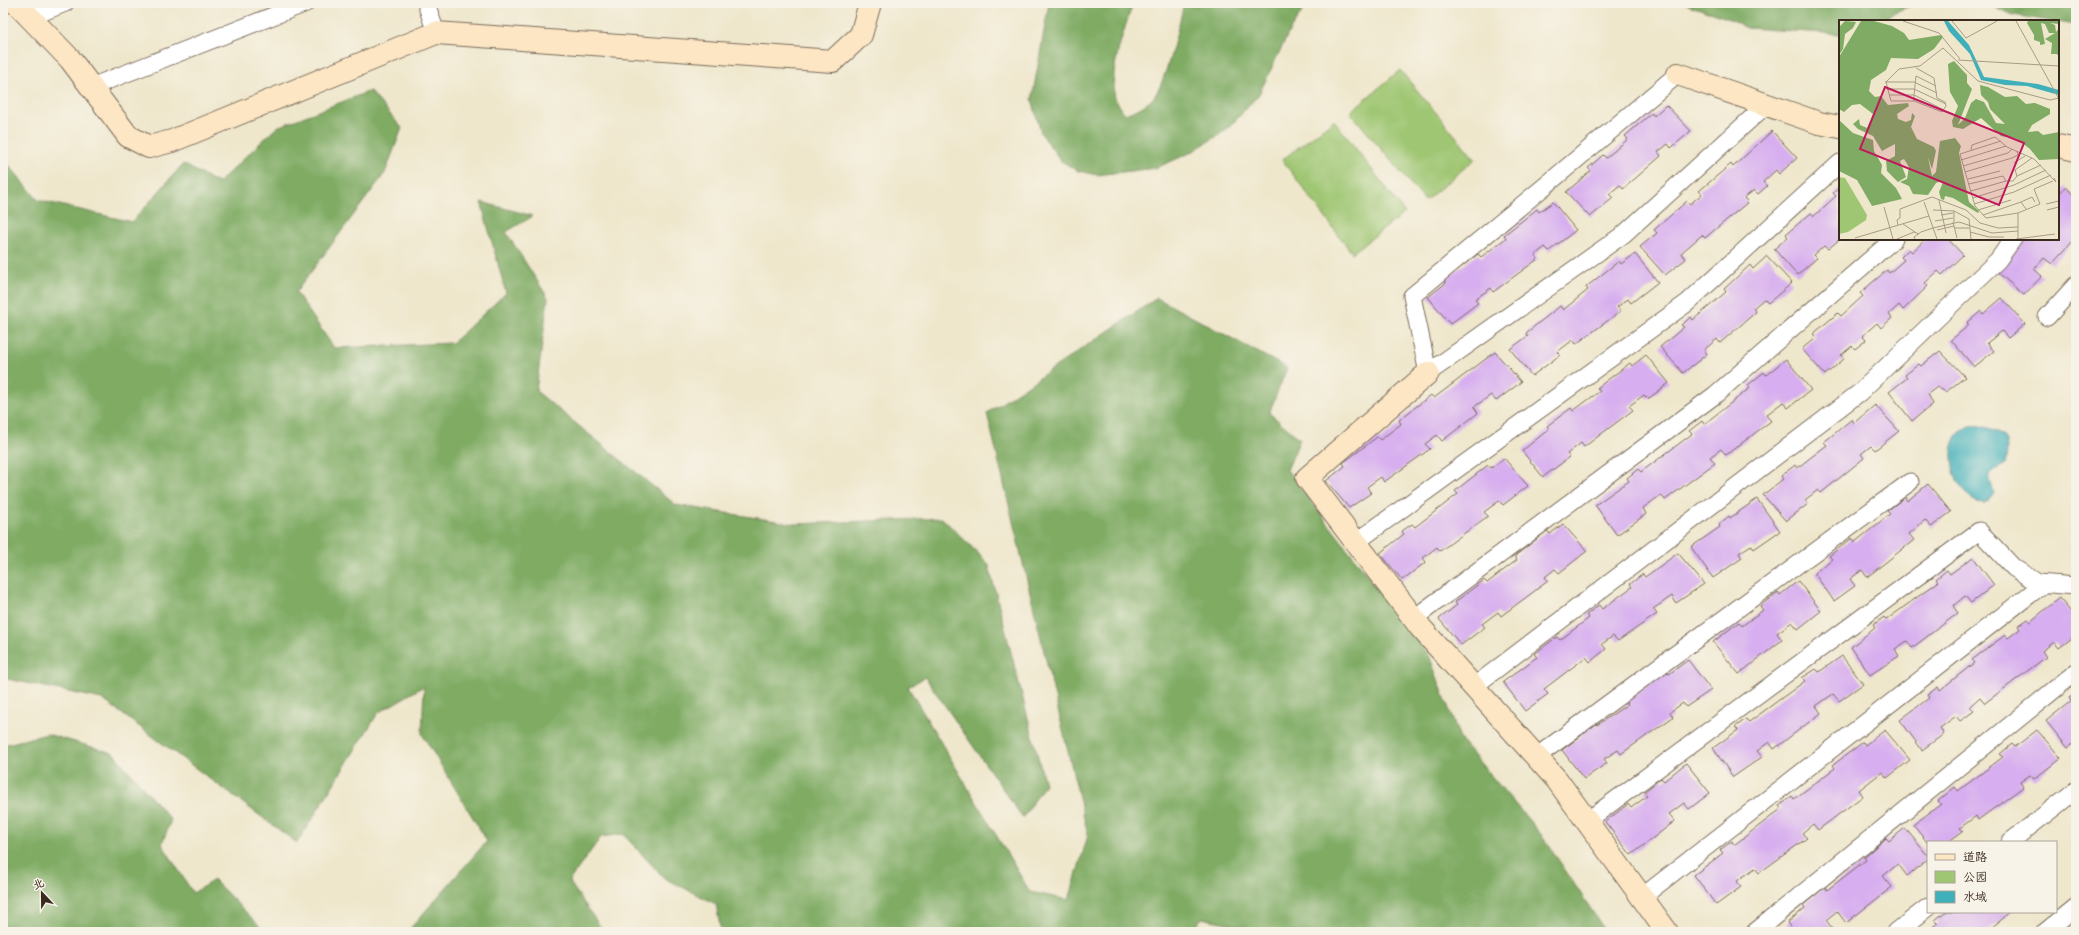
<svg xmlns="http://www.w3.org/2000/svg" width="2079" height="935" viewBox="0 0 2079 935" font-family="Caveat,'LXGW WenKai TC',sans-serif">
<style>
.green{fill:#9fc672;stroke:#6d7848}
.forest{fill:#7fab64;stroke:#5d6a41}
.water{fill:#3fafb9;stroke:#3d6c6c}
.building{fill:#d7aeef}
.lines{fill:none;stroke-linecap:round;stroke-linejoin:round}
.street-casing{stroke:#7a6c5b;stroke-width:19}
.secondary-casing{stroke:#7a6c5b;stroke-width:24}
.street{stroke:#fff;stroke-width:17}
.secondary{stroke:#fce6c4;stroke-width:22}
.inset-road{fill:none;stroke:#a79b86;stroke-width:1}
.view{fill:#c2185b;fill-opacity:0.15;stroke:#c2185b;stroke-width:2}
.inset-edge{fill:none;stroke:#3b2a1e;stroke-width:2}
</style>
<rect width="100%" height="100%" fill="#f7f3e8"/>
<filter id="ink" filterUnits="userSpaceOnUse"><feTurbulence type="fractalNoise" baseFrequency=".025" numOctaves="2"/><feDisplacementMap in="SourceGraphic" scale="8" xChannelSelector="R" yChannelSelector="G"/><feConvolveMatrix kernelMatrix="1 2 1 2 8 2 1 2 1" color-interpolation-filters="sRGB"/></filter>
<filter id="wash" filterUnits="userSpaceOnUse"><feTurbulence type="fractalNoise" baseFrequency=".012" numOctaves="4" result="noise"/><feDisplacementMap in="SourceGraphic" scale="16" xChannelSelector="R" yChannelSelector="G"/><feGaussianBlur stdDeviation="0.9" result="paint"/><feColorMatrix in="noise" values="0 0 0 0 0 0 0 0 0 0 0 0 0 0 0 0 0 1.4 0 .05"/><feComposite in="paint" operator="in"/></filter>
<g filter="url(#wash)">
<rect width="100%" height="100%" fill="#efe7cc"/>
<path class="green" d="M 1400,70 L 1475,159 L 1425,201 L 1350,112 Z
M 1334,120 L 1405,213 L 1352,253 L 1282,160 Z"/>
<path class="forest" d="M 1049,3 L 1133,3 C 1124,31 1109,69 1115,98 C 1117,103 1122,109 1125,114 C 1136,110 1146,106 1154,97 C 1166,82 1179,24 1184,3 L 1308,3 L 1291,28 L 1259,94 L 1235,121 L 1222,133 L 1190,153 L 1156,168 L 1097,175 L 1078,171 L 1061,161 L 1041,133 L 1032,99 Z
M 1682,3 L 1917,3 L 1895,12 L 1881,21 L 1840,21 L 1840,34 L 1747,28 L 1730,19 Z
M 1988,3 L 2076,3 L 2076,25 L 2013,15 Z
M 370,91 L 402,128 L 385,173 L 296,292 L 334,348 L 452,343 L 506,293 L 481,202 L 533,216 L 506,232 L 548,298 L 536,391 L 676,505 L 795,524 L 942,518 L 988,563 L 1045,784 L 1023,818 L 925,677 L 908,687 L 1030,892 L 1069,900 L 1088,835 L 987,413 L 1157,298 L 1287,368 L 1269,413 L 1300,439 L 1287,470 L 1429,655 L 1460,739 L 1544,838 L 1606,932 L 1246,932 L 1246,927 L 1202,918 L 1190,932 L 721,932 L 716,904 L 664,878 L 623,834 L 601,837 L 569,881 L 599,925 L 606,932 L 407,932 L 487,841 L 422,734 L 424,686 L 378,713 L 297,843 L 102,699 L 3,678 L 3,158 L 38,200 L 132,222 L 183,164 L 218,183 L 277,127 Z
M 47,734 L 113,753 L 171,820 L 162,844 L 193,893 L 214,880 L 266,932 L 3,932 L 3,745 Z"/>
<path class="water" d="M 1975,425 C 2004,430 2011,437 2005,465 C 1986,473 1988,475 1994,493 L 1985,503 C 1954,505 1934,431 1975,425 Z"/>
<g id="blocks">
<path class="building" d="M 1666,105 L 1691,131 L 1671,148 L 1668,144 L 1658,152 L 1661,156 L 1623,189 L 1620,185 L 1609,194 L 1613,198 L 1590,217 L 1566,192 L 1591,171 L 1588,168 L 1603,155 L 1606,158 L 1628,139 L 1625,136 L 1652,113 L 1654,116 Z
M 1772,131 L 1797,158 L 1779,174 L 1776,170 L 1763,182 L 1767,186 L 1758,194 L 1754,190 L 1744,198 L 1748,202 L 1705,238 L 1702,235 L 1681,253 L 1686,259 L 1665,275 L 1640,247 L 1657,233 L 1654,230 L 1687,201 L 1690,204 L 1702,194 L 1699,191 L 1731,164 L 1733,167 Z
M 1840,187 L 1840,239 L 1828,249 L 1824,246 L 1814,255 L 1817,258 L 1797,275 L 1774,249 L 1788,237 L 1786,234 L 1811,213 L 1814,216 L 1836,196 L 1833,193 Z
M 2065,187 L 2076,197 L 2076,238 L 2052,264 L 2044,258 L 2034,269 L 2042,276 L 2024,295 L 1995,270 L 2017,239 L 2058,239 L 2058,195 Z
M 1553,202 L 1576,230 L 1549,251 L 1545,247 L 1535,255 L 1538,259 L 1493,292 L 1491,288 L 1475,299 L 1478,303 L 1450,324 L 1428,297 L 1446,283 L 1444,280 L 1478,254 L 1481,257 L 1506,238 L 1504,235 L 1537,209 L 1539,212 Z
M 1926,239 L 1948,239 L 1963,255 L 1942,275 L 1938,271 L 1925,283 L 1928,286 L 1903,310 L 1899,305 L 1889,314 L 1892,318 L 1881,328 L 1877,323 L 1862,336 L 1866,340 L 1855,349 L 1852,346 L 1841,355 L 1844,359 L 1825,375 L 1802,349 L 1816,337 L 1813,334 L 1838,313 L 1841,316 L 1863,296 L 1860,293 L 1887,270 L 1889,273 L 1904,260 L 1901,257 L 1909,249 L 1912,252 Z
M 1635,254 L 1658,282 L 1631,303 L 1628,299 L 1617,307 L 1621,311 L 1576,344 L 1573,340 L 1557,352 L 1560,355 L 1532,376 L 1510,349 L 1528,336 L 1526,333 L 1560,306 L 1563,310 L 1588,290 L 1586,287 L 1619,261 L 1621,264 Z
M 1767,256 L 1792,283 L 1768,303 L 1764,299 L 1753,308 L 1756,312 L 1720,343 L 1717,339 L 1704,350 L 1707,354 L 1683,373 L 1660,347 L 1684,327 L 1681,325 L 1691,317 L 1693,320 L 1726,292 L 1724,289 L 1750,265 L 1753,269 Z
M 2002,298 L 2025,324 L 2008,338 L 2002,331 L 1987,343 L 1994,351 L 1974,367 L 1951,340 L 1969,325 L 1967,323 L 1981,311 L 1983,314 Z
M 1940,351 L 1965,377 L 1946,392 L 1937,387 L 1928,394 L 1933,404 L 1912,421 L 1889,392 L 1907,378 L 1905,375 L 1919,364 L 1921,366 Z
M 1495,352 L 1521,382 L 1496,401 L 1491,395 L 1474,407 L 1478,413 L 1442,441 L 1437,435 L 1425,444 L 1430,449 L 1384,482 L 1381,477 L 1367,487 L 1371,493 L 1349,508 L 1326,481 L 1345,466 L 1343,463 L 1377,437 L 1380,440 L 1401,424 L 1399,420 L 1431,395 L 1434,398 Z
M 1646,355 L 1669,383 L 1648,399 L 1644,395 L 1629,406 L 1633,410 L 1584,447 L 1581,443 L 1567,454 L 1570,457 L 1543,477 L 1522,451 L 1549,429 L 1547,426 L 1571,408 L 1573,411 L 1600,391 L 1597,388 L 1630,363 L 1632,366 Z
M 1786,359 L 1811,390 L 1788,408 L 1783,402 L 1766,415 L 1771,421 L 1726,455 L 1721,449 L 1710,457 L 1715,463 L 1665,500 L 1661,495 L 1643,508 L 1646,514 L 1617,535 L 1595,505 L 1629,481 L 1627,478 L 1638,469 L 1641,472 L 1692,434 L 1689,431 L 1702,421 L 1704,424 L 1750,388 L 1748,385 L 1764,372 L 1766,375 Z
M 1875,405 L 1899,431 L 1875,450 L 1871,446 L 1861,454 L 1864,458 L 1821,493 L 1818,490 L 1805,500 L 1808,504 L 1786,521 L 1763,495 L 1783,479 L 1781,476 L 1795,465 L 1797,468 L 1827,445 L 1824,442 L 1852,419 L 1854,423 Z
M 1504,458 L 1528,486 L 1503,505 L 1499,501 L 1484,512 L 1488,516 L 1440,551 L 1437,547 L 1423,558 L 1426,562 L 1402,580 L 1380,553 L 1404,534 L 1402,531 L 1412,524 L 1415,527 L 1458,494 L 1455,491 L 1488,465 L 1491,468 Z
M 1928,484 L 1951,512 L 1931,527 L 1925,520 L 1909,534 L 1914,540 L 1867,577 L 1862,570 L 1850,579 L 1855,586 L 1834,601 L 1814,573 L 1832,559 L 1829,556 L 1852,538 L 1855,542 L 1890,514 L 1887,511 L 1905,497 L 1907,501 Z
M 1757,499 L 1780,531 L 1754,549 L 1751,545 L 1739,553 L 1742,558 L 1713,578 L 1691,547 L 1720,527 L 1719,524 L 1729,516 L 1730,518 Z
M 1563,524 L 1587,551 L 1559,573 L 1555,569 L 1545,577 L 1548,581 L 1501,616 L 1498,612 L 1482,624 L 1485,627 L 1461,645 L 1439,619 L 1457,605 L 1455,602 L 1484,580 L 1487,583 L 1517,560 L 1515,556 L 1547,531 L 1550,534 Z
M 1678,553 L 1704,584 L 1676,603 L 1672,596 L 1653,609 L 1657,614 L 1618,641 L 1613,636 L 1602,644 L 1606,649 L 1590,662 L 1586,657 L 1544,689 L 1548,694 L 1525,711 L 1503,682 L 1537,657 L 1534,654 L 1557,637 L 1560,640 L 1589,618 L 1586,615 L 1599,605 L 1602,609 L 1632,587 L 1630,584 L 1643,574 L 1645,577 Z
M 1973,557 L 1994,585 L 1971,603 L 1965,596 L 1953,606 L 1958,613 L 1912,648 L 1907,641 L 1895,649 L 1899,656 L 1870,675 L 1851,647 L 1875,628 L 1873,625 L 1884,617 L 1886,620 L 1938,582 L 1936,579 L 1947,570 L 1950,574 Z
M 1798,581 L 1821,611 L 1798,629 L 1792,622 L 1777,633 L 1782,640 L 1739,674 L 1713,642 L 1739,622 L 1742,626 L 1763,610 L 1760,606 L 1778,592 L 1780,595 Z
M 2059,598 L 2076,618 L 2076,635 L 2059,648 L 2054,642 L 2042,651 L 2046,657 L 1985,703 L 1980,697 L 1970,706 L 1974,711 L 1960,721 L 1956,716 L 1940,728 L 1944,734 L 1922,750 L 1900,720 L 1929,698 L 1927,695 L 1938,687 L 1940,690 L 1974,663 L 1972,660 L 2005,635 L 2008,638 L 2020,629 L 2018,626 L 2028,619 L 2030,622 Z
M 1842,656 L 1863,684 L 1839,701 L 1833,694 L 1816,706 L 1821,713 L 1774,749 L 1769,742 L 1757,751 L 1762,757 L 1733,777 L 1713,748 L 1738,730 L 1735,727 L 1746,719 L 1749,722 L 1805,681 L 1802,678 L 1816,669 L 1819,672 Z
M 1688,660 L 1711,690 L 1686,707 L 1683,703 L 1670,712 L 1673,717 L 1621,754 L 1618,750 L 1604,759 L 1607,763 L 1584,779 L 1562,750 L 1582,735 L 1580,732 L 1594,722 L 1597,725 L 1628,704 L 1625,701 L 1666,671 L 1669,674 Z
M 2076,693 L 2076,742 L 2068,748 L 2046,721 L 2071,701 L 2069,698 Z
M 1885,730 L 1910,760 L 1887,778 L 1882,772 L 1859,790 L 1863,796 L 1818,830 L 1813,824 L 1802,833 L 1807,838 L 1759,873 L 1755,868 L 1737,881 L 1741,887 L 1716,905 L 1694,875 L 1723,853 L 1720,850 L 1732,841 L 1734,845 L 1781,809 L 1779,805 L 1792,796 L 1794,799 L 1835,768 L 1833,765 L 1863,742 L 1865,745 Z
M 2037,730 L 2061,758 L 2034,779 L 2030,775 L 2020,782 L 2023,787 L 1978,820 L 1976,816 L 1960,828 L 1963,831 L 1948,842 L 1927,842 L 1913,825 L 1941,804 L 1938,801 L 1955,787 L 1958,791 L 2003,757 L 2000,754 L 2012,744 L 2015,747 Z
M 1686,763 L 1710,793 L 1689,809 L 1684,803 L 1669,814 L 1675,821 L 1631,855 L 1605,822 L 1628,804 L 1631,808 L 1647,796 L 1644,792 L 1661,778 L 1664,781 Z
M 1905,828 L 1928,856 L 1928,859 L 1907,876 L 1898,864 L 1883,876 L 1892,887 L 1846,923 L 1837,911 L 1826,920 L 1835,932 L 1795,932 L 1787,923 L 1805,908 L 1803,905 L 1825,887 L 1827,890 L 1866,860 L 1864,857 L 1886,838 L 1889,841 Z
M 1945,912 L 2011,912 L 1986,932 L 1974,932 L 1972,930 L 1969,932 L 1926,932 L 1938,923 L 1935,920 Z"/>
</g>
</g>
<g filter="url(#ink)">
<use href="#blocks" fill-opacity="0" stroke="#7a6c5b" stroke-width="1"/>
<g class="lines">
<g class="street-casing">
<path id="street" d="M 426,3 L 436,33
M 30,17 L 65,3
M 1678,74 L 1545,186 L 1412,296 L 1428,373 L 1624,234 L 1766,105
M 91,87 L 306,3
M 2047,317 L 2076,285
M 1356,542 L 1687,303 L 1840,163
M 1413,619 L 1715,395 L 1894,239
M 1473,687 L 1859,393 L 1998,260 L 2013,239
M 1536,757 L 1910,482
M 1587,821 L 1979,531 L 2014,568 L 2038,583 L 2076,586
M 2010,842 L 2076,790
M 1642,897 L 2042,585
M 1755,932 L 2076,672
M 1896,932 L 1928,907
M 2045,932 L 2076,907"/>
</g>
<g class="secondary-casing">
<path id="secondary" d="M 16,3 L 70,59 L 128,136 L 149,147 L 172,141 L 436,33 L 833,61 L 861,35 L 870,3
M 1678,74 L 1819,123 L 1840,127
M 2058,146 L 2076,150
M 1428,373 L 1307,478 L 1421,628 L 1557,780 L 1667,932"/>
</g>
<use href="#street" class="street"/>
<use href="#secondary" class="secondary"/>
</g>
</g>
<g transform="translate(1839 20)">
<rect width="220" height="220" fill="#efe7cc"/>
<path d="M 0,157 L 6,158 L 28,195 L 27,200 L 9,212 L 0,214 Z" fill="#9fc672"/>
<path d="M 6,1 L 17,2 L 14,8 L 6,14 L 4,29 L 0,35 L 0,7 ZM 22,1 L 35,1 L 53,6 L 65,13 L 70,20 L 102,15 L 104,17 L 95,29 L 79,39 L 52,38 L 47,50 L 32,60 L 30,71 L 36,77 L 42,76 L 49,85 L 69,83 L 70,86 L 58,94 L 59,99 L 67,102 L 72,100 L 73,93 L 76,96 L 72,107 L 78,119 L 95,127 L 97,131 L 93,149 L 89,137 L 93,156 L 97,152 L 101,121 L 116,118 L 122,126 L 120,133 L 130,182 L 140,191 L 139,193 L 114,178 L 106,176 L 105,180 L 102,179 L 100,172 L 104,162 L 102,161 L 97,163 L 89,175 L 74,174 L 70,166 L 61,162 L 68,159 L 70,147 L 65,139 L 61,141 L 67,157 L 59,162 L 48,151 L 47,141 L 56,136 L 56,124 L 43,131 L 34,116 L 19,109 L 14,104 L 20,99 L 21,105 L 28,108 L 34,94 L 21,84 L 13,85 L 5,92 L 0,89 L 0,37 ZM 189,1 L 219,1 L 220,4 L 211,3 L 216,5 L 217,12 L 220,8 L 220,37 L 218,34 L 212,34 L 213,23 L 206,19 L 216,13 L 210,13 L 206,4 L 202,3 L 206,24 L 201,25 L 201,22 L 195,20 L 195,15 L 188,3 ZM 115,41 L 128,55 L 128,63 L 133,69 L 119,105 L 126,98 L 132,83 L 137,79 L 145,82 L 157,103 L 166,104 L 151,89 L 149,82 L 142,75 L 141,65 L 149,67 L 166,77 L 178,76 L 187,84 L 196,83 L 211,89 L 211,94 L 193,105 L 189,112 L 199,111 L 204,115 L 220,112 L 220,139 L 200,140 L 191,129 L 178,119 L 162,116 L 142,98 L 124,109 L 114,107 L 113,101 L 119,86 L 111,72 L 109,44 ZM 0,100 L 14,113 L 34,120 L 35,131 L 43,145 L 42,153 L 57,168 L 63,179 L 33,186 L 18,160 L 0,151 Z" fill="#7fab64"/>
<path d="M 105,1 L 109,1 L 130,25 L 145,57 L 199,64 L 220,70 L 220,75 L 188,66 L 166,65 L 142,60 L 131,34 L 110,11 Z" fill="#3fafb9"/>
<path class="inset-road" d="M 64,1 L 100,13 L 121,39M 113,1 L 127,18 L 158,1M 177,1 L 220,79M 119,40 L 220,46M 77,48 L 95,58 L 98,78 L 106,82 L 107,86 L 103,92 L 75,81 L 52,81 L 47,62 L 60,49 L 81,46 L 104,28 L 139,61 L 211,80 L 220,78M 46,62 L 75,62 L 98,73M 48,69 L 75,69 L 107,84M 50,75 L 75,75 L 77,56 L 97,66M 75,81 L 75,75 L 105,90M 162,121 L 121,134 L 136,186 L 147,198 L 179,193M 132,130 L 133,125 L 156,117 L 168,127 L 195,139 L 217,162 L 215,158M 122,140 L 167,126M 175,143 L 186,136M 124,146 L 169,133 L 173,129M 126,152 L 173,138 L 179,135 L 178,131M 178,156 L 202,145M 129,159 L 161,151M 130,164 L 164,156 L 167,161 L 174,161 L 178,156 L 176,150 L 193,138M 132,171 L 167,161M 134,178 L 175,165 L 207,150M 100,180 L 107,213M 85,182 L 98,219M 182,182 L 193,177 L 196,182M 135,184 L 175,172 L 212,155M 207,184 L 220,181M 45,187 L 54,219M 94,190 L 115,191 L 115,202M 139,190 L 172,180M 208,190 L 220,187M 115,191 L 130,199 L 132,219M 102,195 L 114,193M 144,195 L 182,182 L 187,189M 96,201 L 114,198M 114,202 L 118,218M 64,204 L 76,212M 59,205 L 58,200 L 61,198 L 61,189 L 93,177 L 127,190 L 141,203 L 159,208 L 179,207M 94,208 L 120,202 L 153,213 L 179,211M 115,208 L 130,208M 98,210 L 115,206M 131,212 L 150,217 L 165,217M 16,218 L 90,196M 58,219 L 75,212 L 80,214M 76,219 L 75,217 L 82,212 L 94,208M 177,219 L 216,214M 179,219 L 179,193 L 201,184 L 195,169 L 214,161"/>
<path class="view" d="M 46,67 L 185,123 L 160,185 L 21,129 Z"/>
<rect width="220" height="220" class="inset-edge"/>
</g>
<rect width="2079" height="935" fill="none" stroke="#f7f3e8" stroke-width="16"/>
<rect x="1927" y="841" width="130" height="72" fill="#f7f3e8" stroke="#aca397"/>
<rect x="1935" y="854" width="20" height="6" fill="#fce6c4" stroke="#aca397"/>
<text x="1963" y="861" font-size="12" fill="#3b2a1e">道路</text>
<rect x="1935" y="871" width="20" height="12" fill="#9fc672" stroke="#aca397"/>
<text x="1963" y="881" font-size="12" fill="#3b2a1e">公园</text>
<rect x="1935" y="891" width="20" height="12" fill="#3fafb9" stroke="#aca397"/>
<text x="1963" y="901" font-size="12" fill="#3b2a1e">水域</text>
<g transform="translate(42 893) rotate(338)" stroke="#f7f3e8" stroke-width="3" paint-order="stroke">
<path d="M0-3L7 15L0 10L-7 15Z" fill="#3b2a1e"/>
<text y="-6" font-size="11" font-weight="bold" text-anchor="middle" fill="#3b2a1e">北</text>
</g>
</svg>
